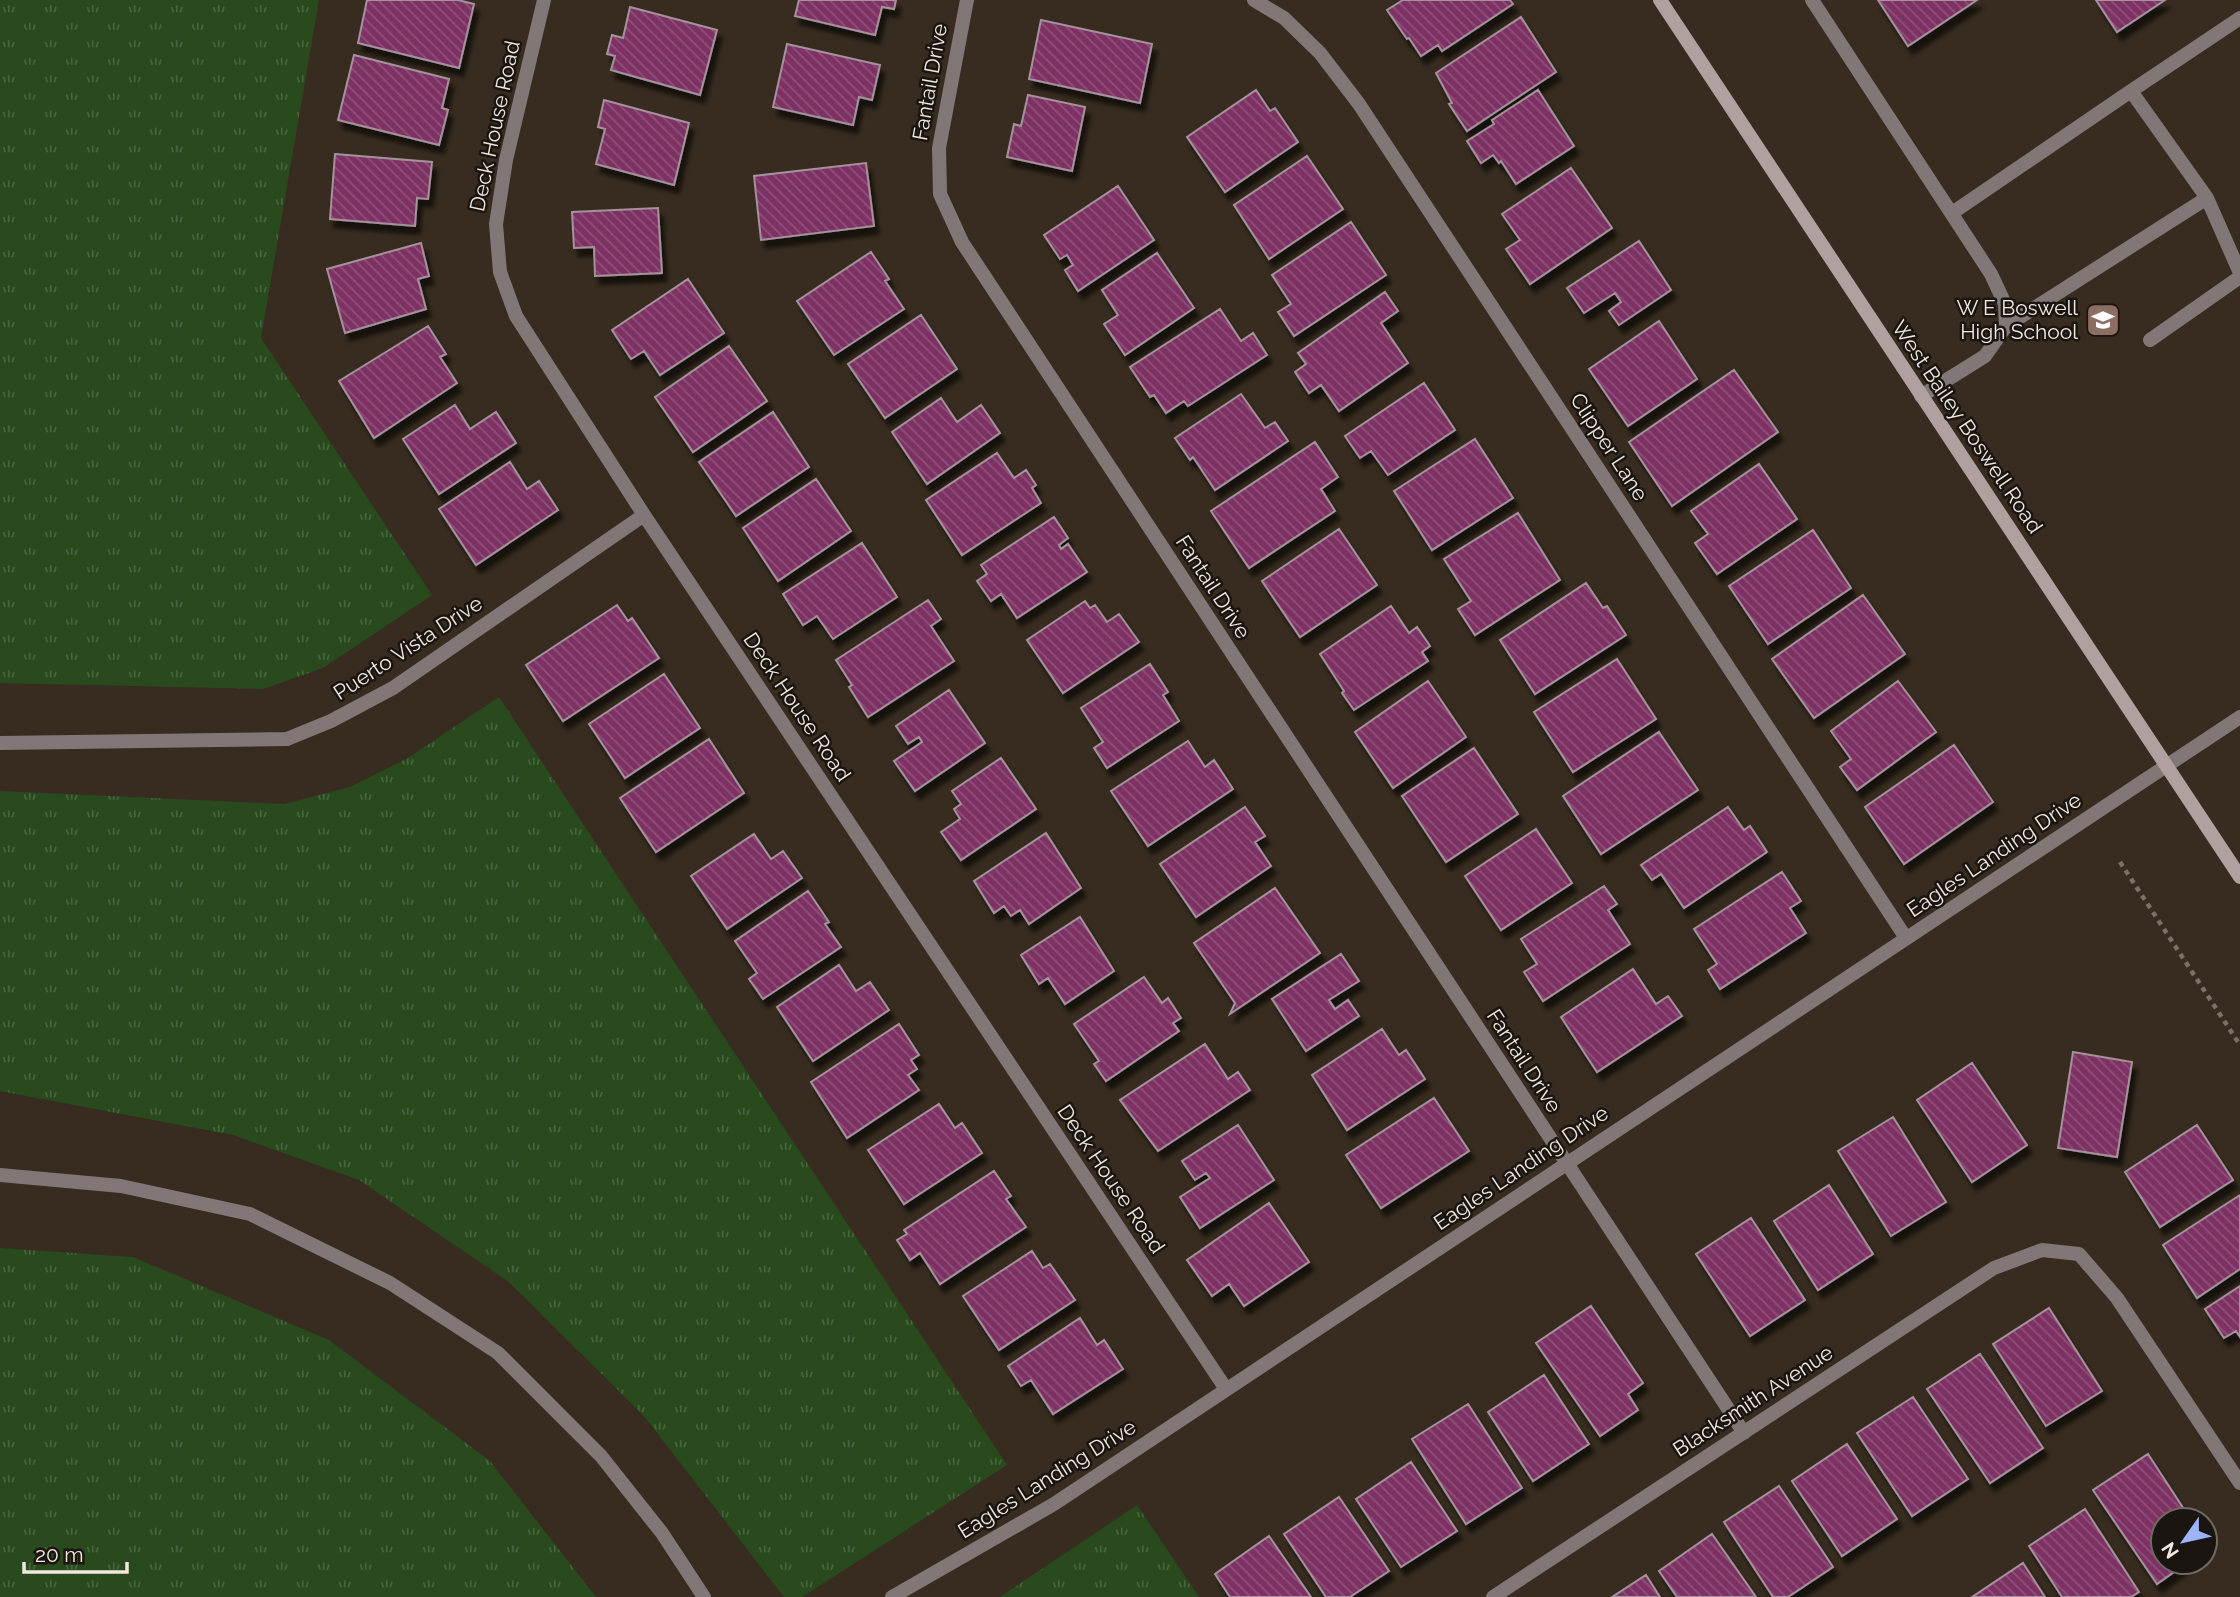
<svg xmlns="http://www.w3.org/2000/svg" width="2240" height="1597" viewBox="0 0 2240 1597" font-family="Raleway,sans-serif">
<style>
.grass{fill:url(#grass-tufts)}
.building{fill:url(#building-back-hatch);stroke:#a5929d;stroke-width:2;filter:url(#shadow)}
.lines{fill:none;stroke-linecap:round;stroke-linejoin:round}
.path{stroke:#7b7166;stroke-width:4.5;stroke-dasharray:5 5;stroke-linecap:butt}
.service{stroke:#817777;stroke-width:14}
.minor{stroke:#817777;stroke-width:14}
.tertiary{stroke:#817777;stroke-width:14}
.secondary{stroke:#b0a09f;stroke-width:14}
.labels{text-anchor:middle;stroke-width:5;stroke-linejoin:round;paint-order:stroke}
.street-label{font-size:21px;fill:#f0e9e0;stroke:#1a1510}
.poi-label{font-size:21px;fill:#f0e9e0;stroke:#1a1510;text-anchor:end}
</style>
<defs>
<pattern id="grass-tufts" width="24" height="20" patternUnits="userSpaceOnUse" patternTransform="scale(1.75)"><rect width="24" height="20" fill="#284a1d"/><path d="M3 7l-1-3M5 7V3M7 7l1-3M15 17l-1-3M17 17v-4M19 17l1-3" fill="none" stroke="#48643e"/></pattern>
<pattern id="building-back-hatch" width="6" height="6" patternUnits="userSpaceOnUse" patternTransform="scale(1.75)"><rect width="6" height="6" fill="#7d3264"/><path d="M-1 5l2 2M0 0l6 6M5-1l2 2" fill="none" stroke="#90507a"/></pattern>
<filter id="shadow"><feDropShadow dx="4.5" dy="8" stdDeviation="2" flood-color="#0009"/></filter>
</defs>
<rect width="100%" height="100%" fill="#372c1f"/>
<path class="grass" d="M 0,0 L 319,0 L 261,338 L 432,595 L 323,668 L 263,689 L 0,683 Z
M 499,697 L 1007,1465 L 802,1597 L 784,1597 L 644,1416 L 509,1282 L 359,1180 L 233,1135 L 0,1091 L 0,791 L 284,804 L 350,787 L 408,758 Z
M 0,1248 L 133,1257 L 329,1340 L 490,1461 L 596,1597 L 0,1597 Z
M 1137,1505 L 1199,1597 L 1000,1597 Z"/>
<path class="building" d="M 367,0 L 458,0 L 474,4 L 459,68 L 358,43 Z
M 799,0 L 896,0 L 894,9 L 882,7 L 875,35 L 795,16 Z
M 1403,0 L 1510,0 L 1513,4 L 1442,51 L 1438,45 L 1421,56 L 1409,38 L 1407,39 L 1387,10 Z
M 1878,0 L 1977,0 L 1908,46 Z
M 2096,0 L 2165,0 L 2117,32 Z
M 630,7 L 717,30 L 700,95 L 611,70 L 615,56 L 607,54 L 612,35 L 623,38 Z
M 1521,17 L 1556,72 L 1467,131 L 1449,104 L 1452,103 L 1436,73 Z
M 1041,20 L 1152,44 L 1140,103 L 1029,79 Z
M 787,44 L 880,65 L 872,100 L 859,97 L 853,125 L 773,107 Z
M 354,55 L 449,79 L 442,108 L 448,110 L 439,145 L 338,120 Z
M 1256,90 L 1270,111 L 1275,108 L 1298,142 L 1225,192 L 1187,137 Z
M 1538,90 L 1574,146 L 1516,184 L 1501,161 L 1499,163 L 1493,155 L 1481,163 L 1467,141 L 1494,124 L 1492,120 Z
M 1028,95 L 1085,107 L 1072,171 L 1007,157 L 1014,124 L 1021,126 Z
M 604,100 L 689,123 L 674,185 L 596,164 L 605,129 L 598,127 Z
M 335,154 L 432,162 L 428,199 L 417,198 L 415,226 L 330,219 Z
M 1307,156 L 1343,209 L 1269,259 L 1234,205 Z
M 866,163 L 874,226 L 761,240 L 754,176 Z
M 1571,168 L 1612,228 L 1530,284 L 1506,249 L 1520,240 L 1502,214 Z
M 1118,186 L 1154,240 L 1078,291 L 1065,270 L 1073,265 L 1067,255 L 1060,259 L 1044,235 Z
M 658,208 L 662,273 L 595,276 L 594,247 L 574,248 L 572,212 Z
M 1351,222 L 1386,275 L 1294,336 L 1278,312 L 1291,304 L 1272,275 Z
M 1639,241 L 1671,290 L 1619,325 L 1609,311 L 1621,302 L 1615,293 L 1584,313 L 1567,288 Z
M 421,243 L 429,276 L 418,279 L 426,309 L 345,333 L 327,269 Z
M 871,252 L 889,279 L 885,281 L 904,309 L 834,355 L 797,301 Z
M 1157,253 L 1194,308 L 1125,355 L 1104,324 L 1118,315 L 1102,290 Z
M 688,279 L 724,333 L 660,375 L 644,351 L 631,359 L 612,330 Z
M 1385,292 L 1398,311 L 1381,323 L 1408,363 L 1339,411 L 1321,385 L 1309,393 L 1295,372 L 1306,364 L 1298,353 Z
M 1220,309 L 1241,341 L 1253,333 L 1267,355 L 1188,406 L 1184,401 L 1166,413 L 1154,395 L 1150,397 L 1130,367 Z
M 921,315 L 957,369 L 885,418 L 848,364 Z
M 1659,321 L 1697,379 L 1628,426 L 1589,369 Z
M 428,326 L 446,354 L 440,357 L 457,383 L 374,438 L 339,381 Z
M 729,346 L 767,401 L 693,452 L 655,397 Z
M 1734,370 L 1778,432 L 1672,506 L 1629,442 Z
M 1424,383 L 1455,430 L 1388,475 L 1371,451 L 1360,458 L 1345,436 Z
M 1241,394 L 1265,428 L 1275,422 L 1288,441 L 1215,490 L 1193,457 L 1190,460 L 1175,438 Z
M 941,398 L 957,422 L 981,405 L 1000,433 L 927,484 L 892,432 Z
M 455,405 L 470,429 L 496,412 L 516,443 L 439,494 L 403,439 Z
M 773,412 L 809,467 L 736,516 L 699,462 Z
M 1475,439 L 1513,498 L 1432,550 L 1394,491 Z
M 1315,442 L 1338,477 L 1321,489 L 1335,511 L 1249,568 L 1211,511 Z
M 997,453 L 1014,478 L 1026,470 L 1036,485 L 1032,488 L 1041,503 L 962,555 L 926,500 Z
M 510,462 L 527,489 L 539,481 L 558,510 L 476,565 L 439,509 Z
M 1759,464 L 1797,519 L 1717,574 L 1695,543 L 1708,534 L 1691,511 Z
M 816,479 L 851,531 L 778,581 L 743,528 Z
M 1518,513 L 1560,580 L 1475,635 L 1458,609 L 1471,601 L 1444,559 Z
M 1054,517 L 1068,538 L 1059,545 L 1061,549 L 1068,544 L 1087,572 L 1017,618 L 1001,594 L 991,601 L 977,581 L 987,574 L 981,565 Z
M 1339,529 L 1377,585 L 1300,637 L 1262,581 Z
M 1813,530 L 1851,588 L 1768,644 L 1729,586 Z
M 862,543 L 897,597 L 833,639 L 817,616 L 803,625 L 783,594 Z
M 1586,583 L 1603,608 L 1607,606 L 1626,635 L 1535,694 L 1500,640 Z
M 1863,595 L 1905,654 L 1814,718 L 1772,659 Z
M 928,600 L 941,619 L 931,626 L 954,661 L 868,717 L 849,687 L 852,685 L 836,660 Z
M 1085,601 L 1090,608 L 1095,605 L 1107,622 L 1119,614 L 1139,642 L 1063,693 L 1027,640 Z
M 617,605 L 628,621 L 632,618 L 659,658 L 563,721 L 526,665 Z
M 1391,606 L 1409,633 L 1417,627 L 1430,646 L 1422,652 L 1428,661 L 1354,710 L 1342,693 L 1344,691 L 1320,654 Z
M 1617,659 L 1656,719 L 1573,772 L 1534,712 Z
M 1150,664 L 1168,692 L 1163,695 L 1179,721 L 1107,768 L 1094,748 L 1103,742 L 1081,708 Z
M 664,674 L 700,728 L 625,778 L 589,724 Z
M 1428,681 L 1466,737 L 1393,788 L 1355,732 Z
M 1898,681 L 1936,732 L 1857,790 L 1840,767 L 1851,759 L 1831,731 Z
M 949,690 L 985,743 L 915,791 L 894,761 L 922,742 L 919,737 L 908,744 L 896,726 Z
M 1659,732 L 1698,790 L 1601,854 L 1563,796 Z
M 709,739 L 744,793 L 656,852 L 620,798 Z
M 1188,741 L 1205,767 L 1214,760 L 1233,789 L 1148,846 L 1111,791 Z
M 1954,745 L 1993,802 L 1904,864 L 1865,807 Z
M 1474,748 L 1518,814 L 1446,862 L 1402,796 Z
M 1001,758 L 1036,809 L 961,860 L 941,832 L 960,819 L 954,809 L 961,804 L 952,791 Z
M 1245,807 L 1265,836 L 1255,842 L 1271,866 L 1196,917 L 1160,864 Z
M 1728,807 L 1744,830 L 1750,826 L 1767,852 L 1684,908 L 1661,874 L 1652,880 L 1641,865 Z
M 1536,829 L 1572,883 L 1501,930 L 1465,876 Z
M 1046,833 L 1081,888 L 1029,924 L 1020,910 L 1011,916 L 1004,906 L 994,913 L 974,881 Z
M 754,834 L 771,859 L 783,851 L 802,878 L 727,929 L 691,876 Z
M 1782,872 L 1801,901 L 1790,908 L 1806,933 L 1720,989 L 1708,970 L 1717,964 L 1694,929 Z
M 1604,886 L 1617,904 L 1608,910 L 1630,944 L 1543,1001 L 1524,972 L 1537,964 L 1521,939 Z
M 1275,888 L 1320,953 L 1230,1014 L 1235,1003 L 1194,943 Z
M 808,891 L 829,922 L 825,924 L 841,947 L 763,999 L 749,979 L 757,973 L 735,941 Z
M 1080,917 L 1114,971 L 1065,1004 L 1048,978 L 1039,984 L 1021,955 Z
M 1341,954 L 1359,981 L 1329,1000 L 1335,1009 L 1348,1000 L 1359,1016 L 1306,1051 L 1272,999 Z
M 839,965 L 856,991 L 870,982 L 889,1010 L 813,1061 L 777,1007 Z
M 1633,969 L 1656,1004 L 1668,996 L 1682,1016 L 1597,1072 L 1561,1017 Z
M 1144,977 L 1162,1003 L 1168,998 L 1181,1018 L 1173,1023 L 1179,1031 L 1106,1081 L 1094,1064 L 1099,1061 L 1074,1024 Z
M 899,1024 L 919,1055 L 911,1060 L 917,1069 L 908,1075 L 919,1090 L 847,1138 L 811,1082 Z
M 1382,1029 L 1399,1055 L 1406,1050 L 1425,1079 L 1347,1130 L 1312,1075 Z
M 1205,1044 L 1228,1079 L 1238,1072 L 1250,1090 L 1158,1151 L 1120,1100 Z
M 2073,1052 L 2132,1062 L 2117,1157 L 2058,1148 Z
M 1972,1063 L 2027,1145 L 1972,1182 L 1917,1100 Z
M 1434,1098 L 1469,1151 L 1381,1208 L 1346,1155 Z
M 939,1104 L 955,1128 L 962,1123 L 982,1153 L 904,1204 L 868,1150 Z
M 1893,1117 L 1946,1202 L 1891,1236 L 1838,1151 Z
M 1238,1125 L 1274,1180 L 1200,1228 L 1180,1197 L 1210,1178 L 1206,1173 L 1195,1180 L 1182,1161 Z
M 2197,1125 L 2233,1180 L 2160,1227 L 2125,1172 Z
M 994,1171 L 1011,1196 L 1006,1199 L 1026,1227 L 940,1284 L 920,1253 L 910,1260 L 897,1240 L 907,1234 L 904,1230 Z
M 1829,1185 L 1873,1254 L 1818,1290 L 1774,1221 Z
M 2240,1195 L 2240,1269 L 2197,1298 L 2163,1245 Z
M 1269,1203 L 1309,1262 L 1244,1306 L 1229,1284 L 1212,1296 L 1187,1260 Z
M 1751,1218 L 1805,1300 L 1750,1336 L 1696,1254 Z
M 1032,1251 L 1043,1268 L 1050,1264 L 1075,1300 L 999,1350 L 963,1296 Z
M 2240,1286 L 2240,1337 L 2236,1331 L 2224,1338 L 2205,1309 Z
M 1591,1306 L 1643,1383 L 1628,1394 L 1638,1410 L 1600,1436 L 1536,1343 Z
M 2049,1308 L 2102,1391 L 2046,1426 L 1993,1344 Z
M 1080,1318 L 1097,1345 L 1104,1340 L 1123,1369 L 1053,1414 L 1031,1380 L 1021,1386 L 1008,1366 Z
M 1980,1354 L 2043,1448 L 1990,1483 L 1927,1389 Z
M 1544,1375 L 1589,1444 L 1533,1481 L 1488,1412 Z
M 1913,1397 L 1968,1479 L 1912,1516 L 1857,1433 Z
M 1468,1404 L 1522,1488 L 1466,1524 L 1412,1439 Z
M 1847,1444 L 1897,1519 L 1842,1556 L 1792,1481 Z
M 2148,1454 L 2191,1520 L 2163,1520 L 2163,1562 L 2188,1562 L 2157,1584 L 2093,1490 Z
M 1411,1462 L 1457,1531 L 1401,1567 L 1356,1499 Z
M 1779,1486 L 1833,1567 L 1788,1597 L 1773,1597 L 1724,1522 Z
M 1339,1497 L 1389,1571 L 1350,1597 L 1326,1597 L 1284,1534 Z
M 2085,1509 L 2139,1592 L 2131,1597 L 2062,1597 L 2029,1546 Z
M 1712,1534 L 1756,1597 L 1677,1597 L 1659,1571 Z
M 1269,1536 L 1311,1597 L 1230,1597 L 1215,1574 Z
M 2023,1563 L 2045,1597 L 1972,1597 Z
M 1646,1575 L 1660,1597 L 1612,1597 Z"/>
<g class="lines">
<path class="path" d="M 2120,862 L 2240,1045"/>
<path class="service" d="M 1812,0 L 1991,274 L 2005,304 L 2006,326
M 2207,198 L 2131,91 L 2240,18
M 1952,213 L 2131,91
M 2150,340 L 2240,277
M 1921,396 L 1985,356 L 2006,326 L 2207,198 L 2240,273"/>
<path class="minor" d="M 544,0 L 506,160 L 496,224 L 500,272 L 516,316 L 644,515 L 1226,1389
M 967,0 L 939,148 L 940,194 L 962,242 L 1744,1433
M 1254,0 L 1284,18 L 1320,53 L 1359,104 L 1906,938
M 0,743 L 287,739 L 331,721 L 393,688 L 644,515
M 1493,1597 L 1994,1268 L 2042,1250 L 2079,1254 L 2117,1298 L 2240,1483"/>
<path class="tertiary" d="M 0,1175 L 121,1186 L 250,1214 L 390,1283 L 498,1353 L 601,1456 L 662,1533 L 704,1597
M 892,1597 L 1054,1504 L 2240,717"/>
<path class="secondary" d="M 1660,0 L 2240,877"/>
</g>
<defs>
<g id="school-square" transform="scale(1.75)"><rect x="-9" y="-9" width="18" height="18" rx="4" fill="#8d6e63" stroke="#1a1510"/><path d="M0-5L7-2L0 1L-7-2ZM-4 1L0 2.5L4 1V4Q0 6-4 4Z" fill="#fff"/></g>
</defs>
<g fill-rule="evenodd">
<use href="#school-square" x="2103" y="320"/>
</g>
<g class="labels">
<g class="street-label">
<text transform="translate(930 82) rotate(-80)" y="7">Fantail Drive</text>
<text transform="translate(495 126) rotate(-78)" y="7">Deck House Road</text>
<text transform="translate(1967 427) rotate(56)" y="7">West Bailey Boswell Road</text>
<text transform="translate(1609 447) rotate(57)" y="7">Clipper Lane</text>
<text transform="translate(1213 587) rotate(57)" y="7">Fantail Drive</text>
<text transform="translate(408 648) rotate(-33)" y="7">Puerto Vista Drive</text>
<text transform="translate(797 707) rotate(56)" y="7">Deck House Road</text>
<text transform="translate(1994 855) rotate(-34)" y="7">Eagles Landing Drive</text>
<text transform="translate(1524 1061) rotate(57)" y="7">Fantail Drive</text>
<text transform="translate(1521 1168) rotate(-34)" y="7">Eagles Landing Drive</text>
<text transform="translate(1111 1179) rotate(56)" y="7">Deck House Road</text>
<text transform="translate(1753 1401) rotate(-33)" y="7">Blacksmith Avenue</text>
<text transform="translate(1047 1479) rotate(-32)" y="7">Eagles Landing Drive</text>
</g>
<g class="poi-label">
<text x="2078" y="315">W E Boswell<tspan x="2078" dy="24">High School</tspan></text>
</g>
</g>
<g transform="translate(2184 1541) rotate(236)"><circle r="33" fill="#1a1510" stroke="#706a63" stroke-width="2"/>
<path d="M0-5L12 26L0 18L-12 26Z" fill="#9db4fd"/>
<text y="-10" font-size="19" font-weight="bold" text-anchor="middle" fill="#f0e9e0">N</text>
</g>
<path d="M24 1562v10h103v-10" fill="none" stroke="#f0e9e0" stroke-width="3.5"/>
<text x="35" y="1562" font-size="21" fill="#f0e9e0" stroke="#1a1510" stroke-width="5" paint-order="stroke">20 m</text>
</svg>
